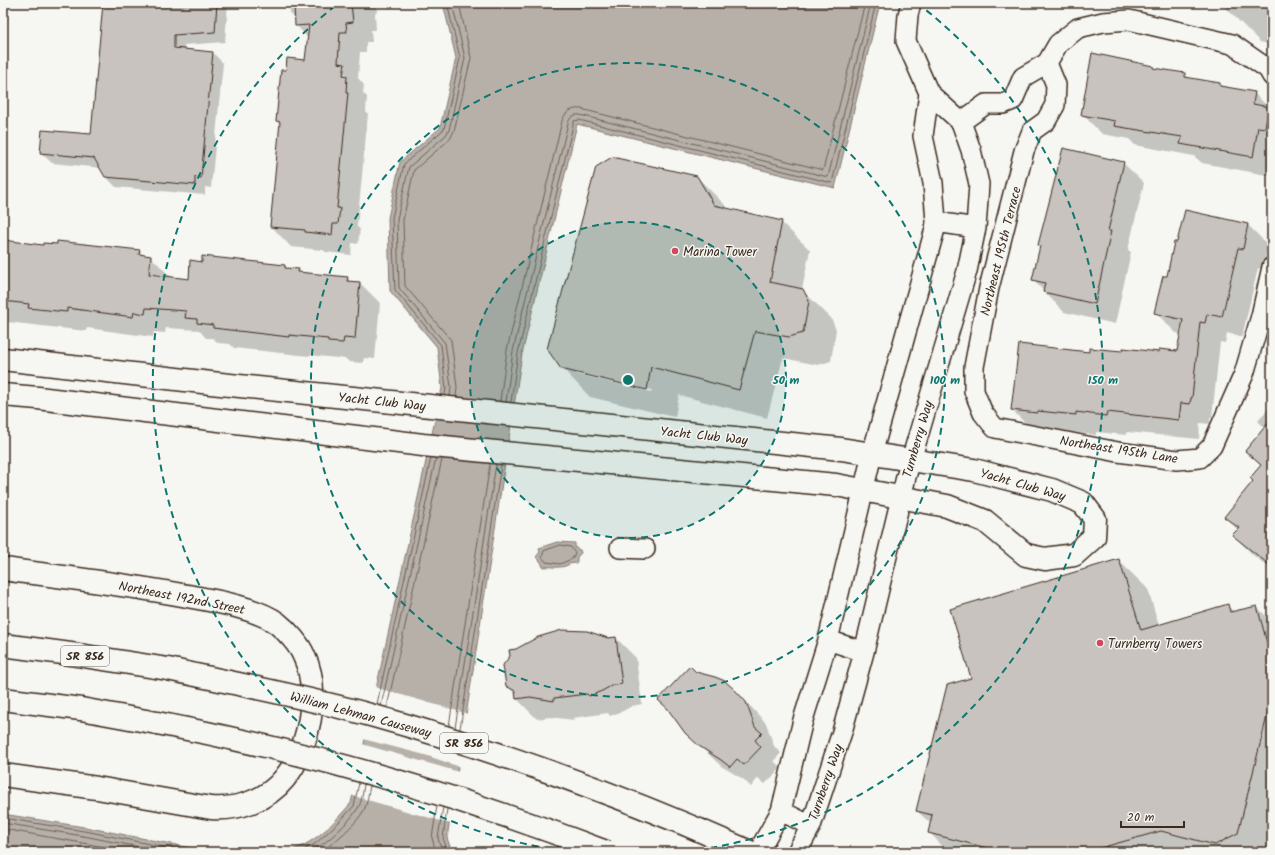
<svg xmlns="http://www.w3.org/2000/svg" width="1275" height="855" viewBox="0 0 1275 855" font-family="Kalam,sans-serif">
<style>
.water{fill:#b6b0a9;stroke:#857a71}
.pier{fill:#f6f6f2}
.shadow{fill:#0003;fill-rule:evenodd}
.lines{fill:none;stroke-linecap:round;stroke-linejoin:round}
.shore{stroke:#6c6056;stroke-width:1}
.building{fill:#c8c3be;stroke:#3b2a1e}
.street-casing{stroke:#3b2a1e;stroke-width:22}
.secondary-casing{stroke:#3b2a1e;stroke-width:25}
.highway-casing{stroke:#3b2a1e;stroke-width:25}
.street{stroke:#f6f6f2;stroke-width:19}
.secondary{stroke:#f6f6f2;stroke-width:22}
.highway{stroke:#f6f6f2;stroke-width:22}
.highway-bridge-casing{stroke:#3b2a1e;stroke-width:25;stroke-linecap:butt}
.highway-bridge{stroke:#f6f6f2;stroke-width:22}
.ring{fill:none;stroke:#0f766e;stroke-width:2;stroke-dasharray:7 5}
.poi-dot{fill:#d1495b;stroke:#f6f6f2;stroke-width:1.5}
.labels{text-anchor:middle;stroke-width:3;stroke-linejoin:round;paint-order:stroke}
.shield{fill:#f6f6f2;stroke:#73675e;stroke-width:1}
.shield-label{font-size:12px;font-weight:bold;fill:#3b2a1e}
.poi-label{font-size:13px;fill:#3b2a1e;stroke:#f6f6f2;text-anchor:start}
.street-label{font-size:13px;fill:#3b2a1e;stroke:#f6f6f2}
.centre{fill:#0f766e;stroke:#f6f6f2;stroke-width:2}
.ring-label{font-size:12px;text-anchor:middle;font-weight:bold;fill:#0f766e;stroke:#f6f6f2;stroke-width:3;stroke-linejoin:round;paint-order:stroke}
</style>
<rect width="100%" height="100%" fill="#f6f6f2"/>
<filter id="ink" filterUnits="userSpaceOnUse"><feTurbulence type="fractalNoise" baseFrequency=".025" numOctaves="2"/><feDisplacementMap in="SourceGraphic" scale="8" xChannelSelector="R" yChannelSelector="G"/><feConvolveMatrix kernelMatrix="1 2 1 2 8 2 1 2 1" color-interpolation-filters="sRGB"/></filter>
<g filter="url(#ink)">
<path class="water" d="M 443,3 L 880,3 L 835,188 L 577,124 L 522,354 L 447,838 L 452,852 L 285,852 C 314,845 332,825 351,803 L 442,388 L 437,347 L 390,291 L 388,218 L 400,162 L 440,128 L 456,58 Z
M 557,542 L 575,543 L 575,548 L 580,550 L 581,553 L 577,557 L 577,561 L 576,563 L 568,564 L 568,565 C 559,569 552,566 543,567 L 541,562 L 536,557 L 540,552 L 539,548 Z
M 3,814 L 90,828 L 207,851 L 225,852 L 3,852 Z"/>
<path class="pier" d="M 374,687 L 468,714 L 460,767 L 425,755 L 363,739 Z
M 362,744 L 459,772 L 451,824 L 350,795 Z"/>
<path class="shadow" d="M 104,3 L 228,3 L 225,42 L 184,45 L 184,50 L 213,53 L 223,63 L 211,188 L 205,187 L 205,195 L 116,187 L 105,176 L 101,168 L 52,163 L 41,153 L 91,135 Z
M 290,3 L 377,3 L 377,12 L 375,13 L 376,30 L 371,30 L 372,42 L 366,42 L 366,52 L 360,52 L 358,78 L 364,85 L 363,93 L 367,97 L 366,112 L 368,114 L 357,227 L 360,229 L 358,244 L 352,243 L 351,255 L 326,252 L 323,250 L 291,247 L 271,226 L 281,125 L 277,121 L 286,71 L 306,61 L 308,38 L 296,25 L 295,19 L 290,14 Z
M 1224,3 L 1272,3 L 1272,45 L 1260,42 L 1223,5 Z
M 1153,67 L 1155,69 L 1185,74 L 1189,79 L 1219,84 L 1222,87 L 1254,93 L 1272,111 L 1272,176 L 1202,163 L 1194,156 L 1135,145 L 1129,139 L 1102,134 L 1082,114 Z
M 1123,163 L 1144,183 L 1128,250 L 1131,252 L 1115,324 L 1064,312 L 1033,280 L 1041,247 Z
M 696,176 L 725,205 L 727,209 L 781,222 L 810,250 L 802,290 L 831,318 L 836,330 L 831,361 L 818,365 L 783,358 L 767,418 L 679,395 L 675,417 L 590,397 L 562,368 ZM 576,371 L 652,390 L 651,392 L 576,374 Z
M 1186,211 L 1248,225 L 1268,245 L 1263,269 L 1258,268 L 1242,337 L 1227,333 L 1225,343 L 1220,342 L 1212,417 L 1210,417 L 1210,424 L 1200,423 L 1199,439 L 1127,432 L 1126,435 L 1096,432 L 1096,435 L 1058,430 L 1057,433 L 1032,430 L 1012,410 L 1090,353 L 1178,352 L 1181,334 L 1176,333 L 1156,313 L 1178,244 Z
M 3,241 L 44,246 L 139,251 L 144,256 L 151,257 L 171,277 L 189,280 L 203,263 L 285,266 L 288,269 L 298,270 L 301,273 L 347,278 L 351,282 L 360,283 L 380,303 L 375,359 L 364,358 L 363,363 L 349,362 L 346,359 L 309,355 L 309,356 L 234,348 L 230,344 L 218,343 L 213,338 L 206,338 L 199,330 L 166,328 L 165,333 L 154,332 L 153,337 L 87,328 L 86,331 L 7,322 L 3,319 Z
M 1272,404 L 1272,570 L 1253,555 L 1233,535 L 1238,530 L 1225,517 L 1254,481 L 1261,466 L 1246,451 L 1265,428 L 1258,421 Z
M 1119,561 L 1148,589 L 1159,626 L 1227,605 L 1234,612 L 1257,607 L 1272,622 L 1272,838 L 1269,852 L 948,852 L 929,832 L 931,824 L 917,811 L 972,679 Z
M 616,638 L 636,658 L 642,704 L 632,706 L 623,711 L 610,716 L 608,713 L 573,718 L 574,720 L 550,717 L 537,719 L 517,699 L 516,694 L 507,686 L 608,639 Z
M 696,673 L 736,691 L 766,723 L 774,746 L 781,753 L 774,761 L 781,768 L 765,784 L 758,778 L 751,787 L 743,779 L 721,766 L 686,733 L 672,713 L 659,700 Z"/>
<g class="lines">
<path class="shore" d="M 445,395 L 446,388 L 441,345 L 395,290 L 392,218 L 404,164 L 444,129 L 460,58 L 447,3
M 450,396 L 451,387 L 445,343 L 399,288 L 397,219 L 409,167 L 446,135 L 449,130 L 465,58 L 452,3
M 456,397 L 457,387 L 451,340 L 405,286 L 403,220 L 414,170 L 450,139 L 454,131 L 471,58 L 459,3
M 500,401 L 507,350 L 562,121 C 565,112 571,108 581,109 L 823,170 L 865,3
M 506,402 L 513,351 L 568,123 C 570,117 574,114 580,115 L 828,177 L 871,3
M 511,402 L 518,353 L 574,121 L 579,120 L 832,183 L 876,3
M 561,545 L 571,547 L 575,553 L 572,559 L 560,564 L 546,562 L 542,557 L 544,551 Z
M 377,704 L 431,458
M 381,706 L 436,458
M 387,707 L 442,459
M 449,726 L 490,464
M 455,728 L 496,464
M 460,729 L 501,465
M 447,809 L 443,838 L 448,852
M 3,818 L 90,832 L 189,852
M 3,823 L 89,837 L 164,852
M 3,829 L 133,852
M 300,852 L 315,844 L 339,822 L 354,806 L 359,783
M 310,852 C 326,844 349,823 358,808 C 362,802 363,791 364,784
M 322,852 C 335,841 356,825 364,810 C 368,803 368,793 370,786
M 436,852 L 432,838 L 437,806
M 442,852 L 438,838 L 443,807"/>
</g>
<path class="building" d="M 103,3 L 217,3 L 215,32 L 174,35 L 174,48 L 213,52 L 201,178 L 195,177 L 195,185 L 105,177 L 94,158 L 40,153 L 42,130 L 91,134 Z
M 294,3 L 351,3 L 353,22 L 346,23 L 347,32 L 340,32 L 338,63 L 345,64 L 343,75 L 347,76 L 346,93 L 348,93 L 337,208 L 340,208 L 338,224 L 333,224 L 332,235 L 305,232 L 305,230 L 270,227 L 280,122 L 276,121 L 281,70 L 286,70 L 287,58 L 305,60 L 309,25 L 295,26 Z
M 1092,53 L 1153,66 L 1153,68 L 1185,73 L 1185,77 L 1220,83 L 1220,86 L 1255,92 L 1253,104 L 1269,107 L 1265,128 L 1258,127 L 1253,157 L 1180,144 L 1182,137 L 1114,126 L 1115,121 L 1081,115 Z
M 1063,148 L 1124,162 L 1108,231 L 1111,231 L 1095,304 L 1043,292 L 1045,283 L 1032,280 L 1040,246 L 1038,245 Z
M 612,157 L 697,176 L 714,205 L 782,221 L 770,282 L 803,289 L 809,301 L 803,333 L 789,337 L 755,331 L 739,390 L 651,367 L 647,390 L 561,369 L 547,349 L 596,167 Z
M 1185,210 L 1248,224 L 1243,249 L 1238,248 L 1222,317 L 1207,314 L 1205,323 L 1200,322 L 1192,398 L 1191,398 L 1190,404 L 1181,403 L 1179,420 L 1107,412 L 1106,416 L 1076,412 L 1076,415 L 1038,411 L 1037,413 L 1011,410 L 1019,344 L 1089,352 L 1089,348 L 1122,351 L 1123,348 L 1159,352 L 1159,349 L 1177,351 L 1183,320 L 1154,313 L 1163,276 L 1167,276 L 1174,242 L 1177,242 Z
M 3,240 L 43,245 L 43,243 L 57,244 L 57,241 L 140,250 L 139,254 L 151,256 L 149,274 L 189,279 L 190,260 L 202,262 L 202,256 L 285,265 L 285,268 L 299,269 L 298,272 L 348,277 L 347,281 L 360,282 L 355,339 L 344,338 L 343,343 L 328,342 L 328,339 L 289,335 L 289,337 L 213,328 L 213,325 L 197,323 L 197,319 L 185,318 L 186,311 L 146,308 L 145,314 L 134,312 L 133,317 L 67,308 L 67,312 L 28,308 L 29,304 L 3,301 Z
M 1272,418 L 1272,567 L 1232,535 L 1239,528 L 1224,517 L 1253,481 L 1250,478 L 1261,465 L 1245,451 Z
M 1119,559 L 1141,630 L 1228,604 L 1230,612 L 1257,606 L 1272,661 L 1272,696 L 1238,833 L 1215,845 L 1161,831 L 1086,852 L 1003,852 L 928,833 L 932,815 L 916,811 L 947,685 L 971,678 L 950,609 Z
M 562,630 L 587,631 L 608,638 L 616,637 L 622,684 L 611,686 L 602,691 L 589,696 L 587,694 L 554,698 L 554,701 L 530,697 L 516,699 L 515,691 L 506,686 L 503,665 L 510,656 L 509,650 L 516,649 L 538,637 Z
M 690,666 L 696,672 L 715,677 L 725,681 L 736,691 L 746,702 L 755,727 L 762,733 L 755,740 L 761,747 L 744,765 L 737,759 L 730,767 L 721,760 L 699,746 L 685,733 L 667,708 L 658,700 Z"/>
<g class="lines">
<g class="street-casing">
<path id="street" d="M 1272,76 L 1268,69 L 1232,44 L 1129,20 L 1103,22 L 1078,28 L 1058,44 L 1047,63 L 1056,85 L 1055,105 L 1046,121 L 1032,131 L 1024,151 L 989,288 L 974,367 L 974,391 L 983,413 L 995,428 L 1118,452 L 1177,460 L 1200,458 L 1212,446 L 1244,374 L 1261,316 L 1272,267
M 961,122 L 986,104 L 1003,104 L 1013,100 L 1023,77 L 1047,63
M 936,222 L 976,228
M 620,548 L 645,549
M 828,640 L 864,652
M 781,811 L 811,826
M 758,852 L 781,811 L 803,720 L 828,640 L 872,454 L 935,229 L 936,222 L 933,183 L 923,136 L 929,93
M 797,852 L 811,826 L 842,732 L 864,652 L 906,477 L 967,271 L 976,228 L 979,184 L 971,150 L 961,122 L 929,93 L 906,41 L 908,15 L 911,3"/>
</g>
<g class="secondary-casing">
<path id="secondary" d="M 3,359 L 211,383 L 841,449 L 974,470 L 1052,490 L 1083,503 L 1095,519 L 1094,537 L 1074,555 L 1045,559 L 1026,555 L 985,521 L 947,506 L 836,485 L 423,445 L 38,398 L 3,395
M 3,569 C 63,577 123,584 182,595 C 210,600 255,607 277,623 C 287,631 299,644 304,656 C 321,691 309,749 284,779 C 267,800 238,810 211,808 L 97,788 L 3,775"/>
</g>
<g class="highway-casing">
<path id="highway" d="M 3,645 L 78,655 L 168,669
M 3,699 L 81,709 L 157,723"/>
</g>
<use href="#street" class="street"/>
<use href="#secondary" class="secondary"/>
<use href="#highway" class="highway"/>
<g class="highway-bridge-casing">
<path id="highway-bridge" d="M 168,669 C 237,684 306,697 374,716 C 503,752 628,798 750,852
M 157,723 C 310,752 461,796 606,852"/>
</g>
<use href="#highway-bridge" class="highway-bridge"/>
</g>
</g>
<circle cx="628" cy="380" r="158" fill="#0f766e" fill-opacity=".12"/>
<g class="ring">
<circle cx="628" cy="380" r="158"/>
<circle cx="628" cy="380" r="317"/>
<path d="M574 852A475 475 0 0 1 339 3M917 3A475 475 0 0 1 682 852"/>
</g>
<g class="poi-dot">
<circle cx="675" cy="251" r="4"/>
<circle cx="1100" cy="643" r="4"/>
</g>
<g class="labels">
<g class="shield">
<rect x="61" y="646" width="48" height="20" rx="3"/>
<rect x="440" y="733" width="48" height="20" rx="3"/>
</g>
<g class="shield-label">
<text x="85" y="660">SR 856</text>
<text x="464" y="747">SR 856</text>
</g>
<g class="poi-label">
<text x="683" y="256">Marina Tower</text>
<text x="1108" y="648">Turnberry Towers</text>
</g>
<g class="street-label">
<text transform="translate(1000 251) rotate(-76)" y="5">Northeast 195th Terrace</text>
<text transform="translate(382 401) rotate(6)" y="5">Yacht Club Way</text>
<text transform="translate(704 435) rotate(6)" y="5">Yacht Club Way</text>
<text transform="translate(917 439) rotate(-74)" y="5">Turnberry Way</text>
<text transform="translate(1119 449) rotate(9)" y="5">Northeast 195th Lane</text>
<text transform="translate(1023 484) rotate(16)" y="5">Yacht Club Way</text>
<text transform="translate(182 597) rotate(11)" y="5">Northeast 192nd Street</text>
<text transform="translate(361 714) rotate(15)" y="5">William Lehman Causeway</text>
<text transform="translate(825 782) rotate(-71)" y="5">Turnberry Way</text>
</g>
</g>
<circle cx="628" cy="380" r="6" class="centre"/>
<g class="ring-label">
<text x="786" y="384">50 m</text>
<text x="945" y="384">100 m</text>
<text x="1103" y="384">150 m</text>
</g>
<rect width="1275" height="855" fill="none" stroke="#f6f6f2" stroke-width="16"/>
<rect x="8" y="8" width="1259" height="839" fill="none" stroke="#3b2a1e" stroke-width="1.5" filter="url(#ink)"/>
<path d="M1121 821v6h63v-6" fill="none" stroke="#3b2a1e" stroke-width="2"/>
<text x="1127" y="821" font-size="12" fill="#3b2a1e" stroke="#f6f6f2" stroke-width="3" paint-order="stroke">20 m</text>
</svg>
